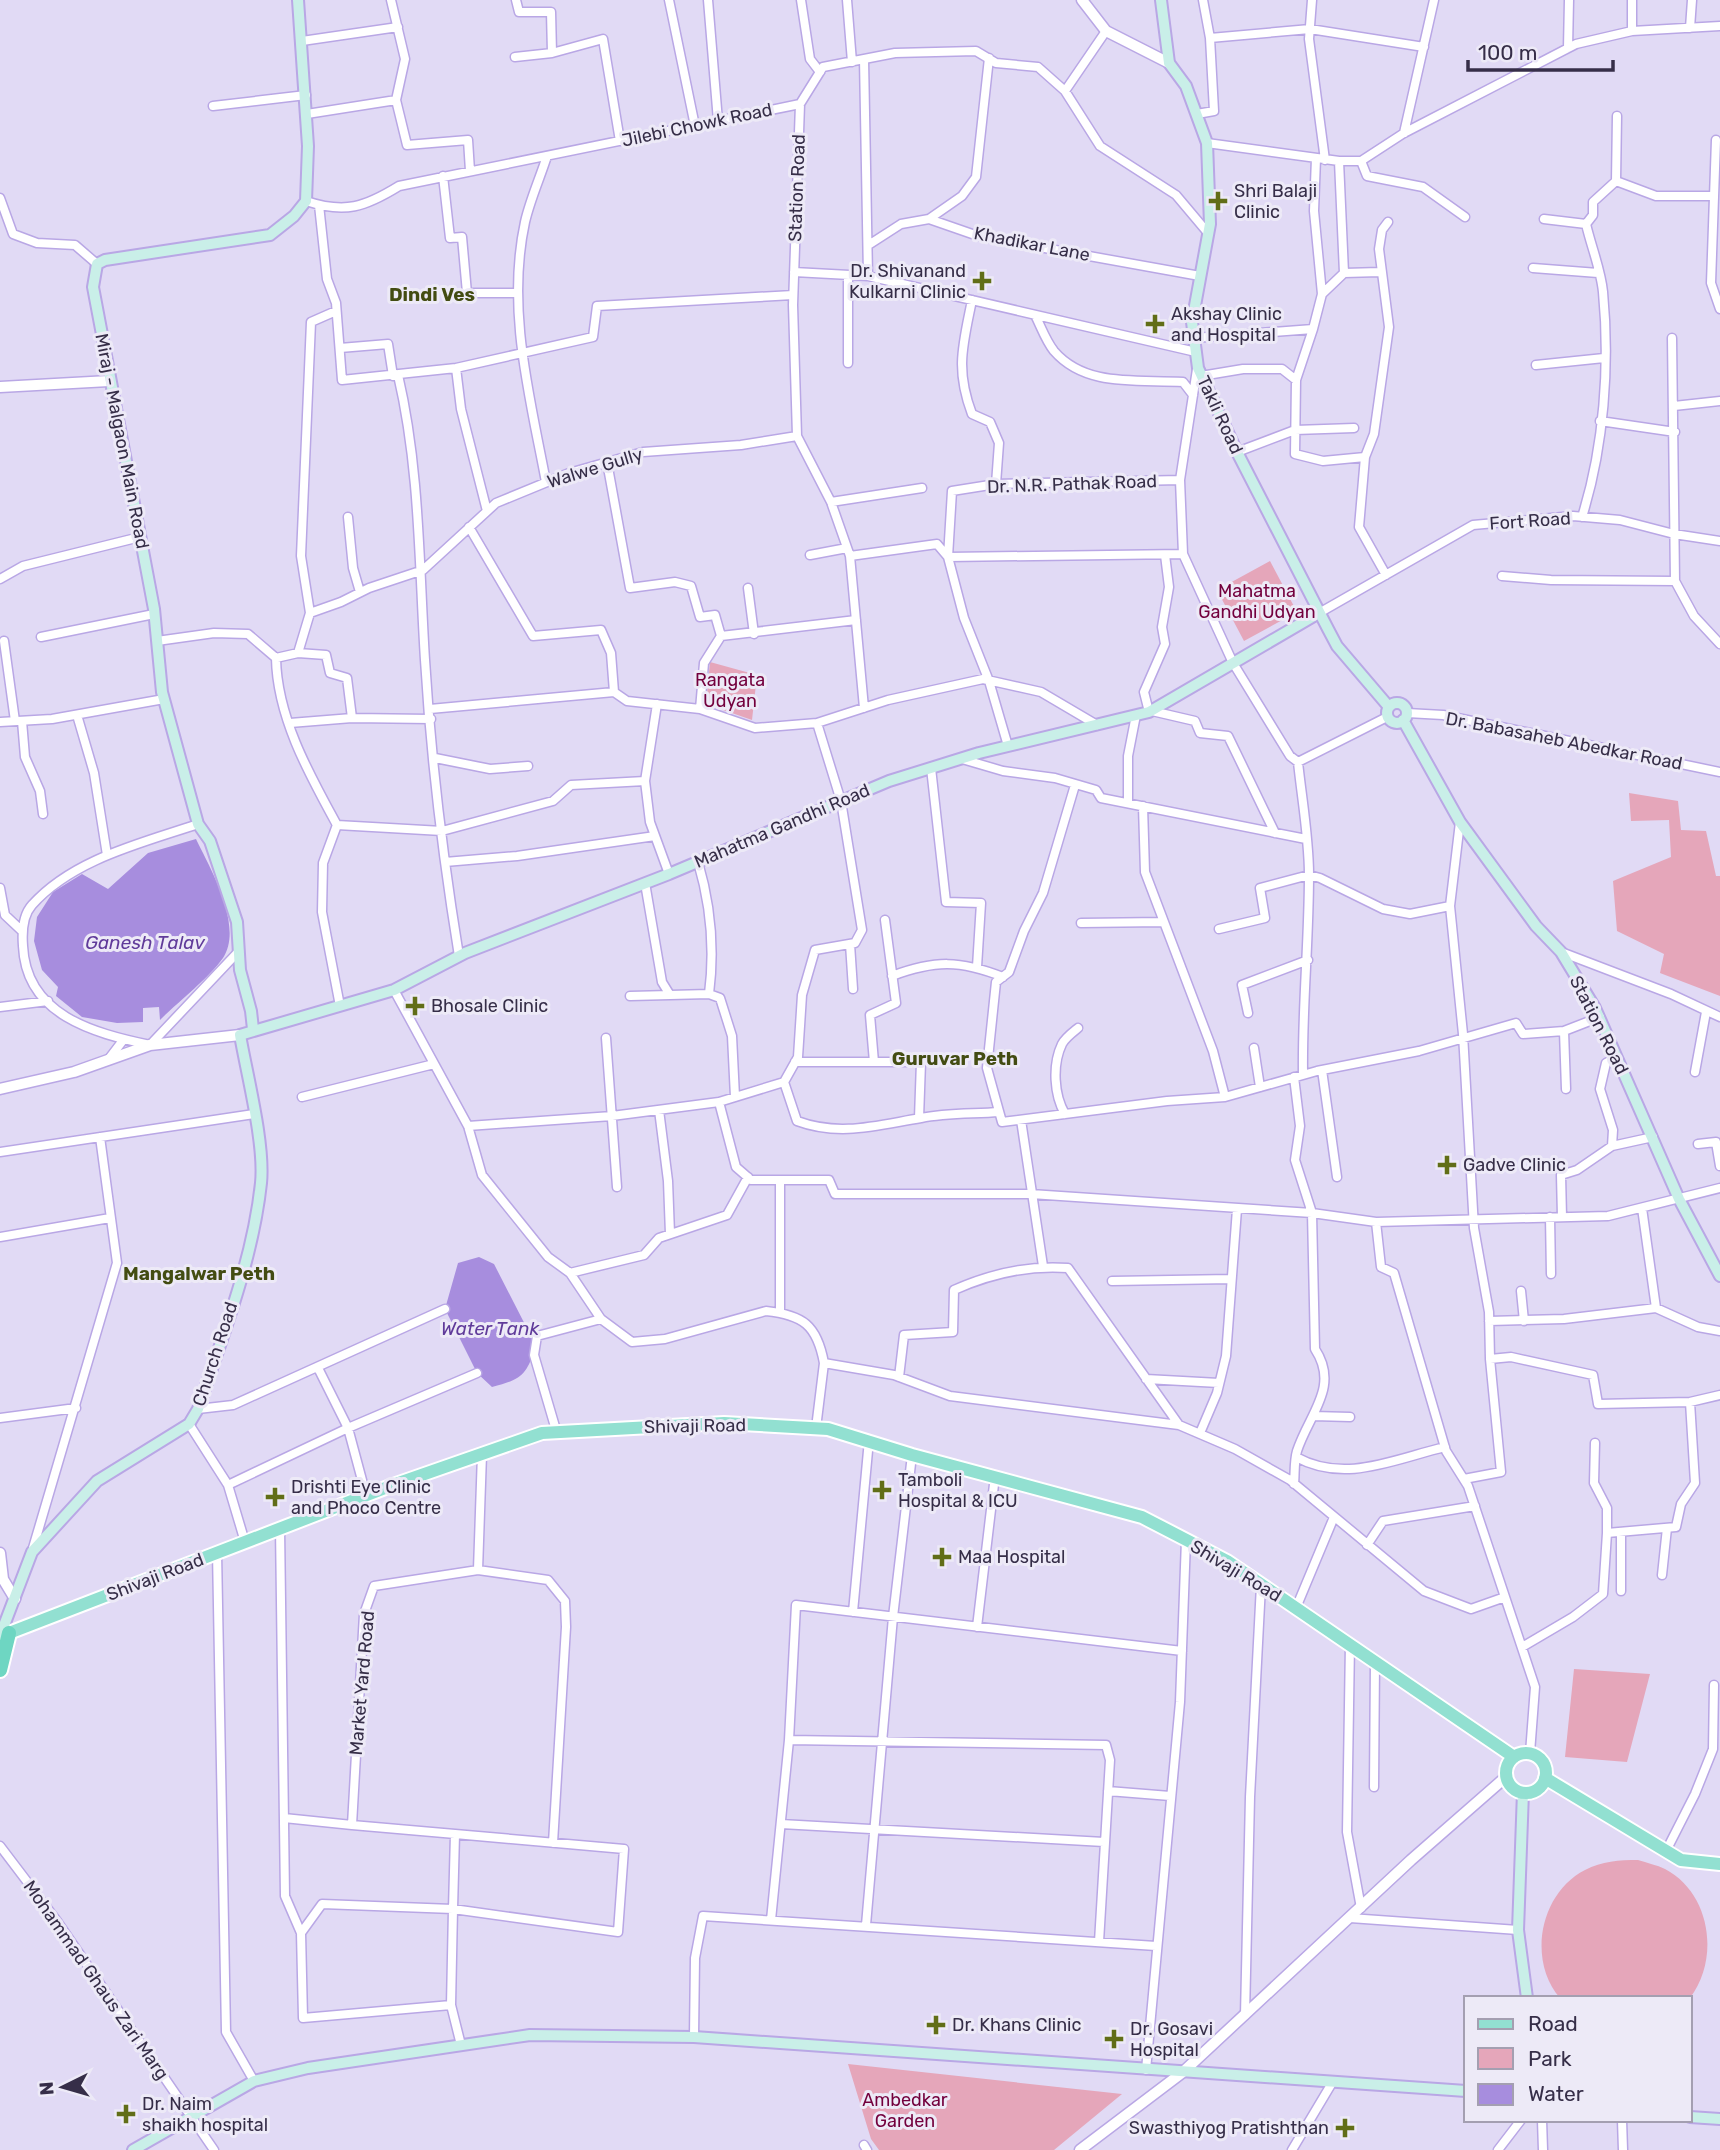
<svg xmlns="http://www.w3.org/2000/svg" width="1720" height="2150" viewBox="0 0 1720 2150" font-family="Rubik,sans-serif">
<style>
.green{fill:#e5a6ba}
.water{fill:#a78dde}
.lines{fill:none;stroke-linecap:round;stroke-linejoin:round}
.minor-casing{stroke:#b9a7e5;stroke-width:11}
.tertiary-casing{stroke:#b9a7e5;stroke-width:13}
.secondary-casing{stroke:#b9a7e5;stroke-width:14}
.primary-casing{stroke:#fff;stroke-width:16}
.trunk-casing{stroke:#fff;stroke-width:18}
.minor{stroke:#fff;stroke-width:8}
.tertiary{stroke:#fff;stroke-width:10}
.secondary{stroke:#c9efe8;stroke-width:10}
.primary{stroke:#92e0d1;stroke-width:12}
.trunk{stroke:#6ed6c2;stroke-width:14}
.poi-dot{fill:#616e17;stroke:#edeaf7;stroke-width:2.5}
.labels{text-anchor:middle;stroke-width:6;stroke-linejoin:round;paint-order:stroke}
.street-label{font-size:18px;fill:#362e48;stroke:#edeaf7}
.poi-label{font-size:18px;fill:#362e48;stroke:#edeaf7;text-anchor:start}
.park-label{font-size:18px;fill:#73003d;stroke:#edeaf7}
.neighbourhood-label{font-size:19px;font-weight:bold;fill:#434c12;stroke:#edeaf7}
.water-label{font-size:19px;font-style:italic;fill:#603b9a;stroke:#edeaf7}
</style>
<rect width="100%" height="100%" fill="#e1daf5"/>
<path class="green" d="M 1270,561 L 1297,612 L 1244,641 L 1217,590 Z
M 710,662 L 757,675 L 752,720 L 706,704 Z
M 1629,793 L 1678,801 L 1681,830 L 1706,831 L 1716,876 L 1720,876 L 1720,996 L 1660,973 L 1664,954 L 1617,931 L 1613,881 L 1671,857 L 1669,820 L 1631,821 Z
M 1574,1669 L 1650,1674 L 1627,1762 L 1565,1757 Z
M 1638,1860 C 1647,1863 1657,1865 1665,1869 C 1711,1893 1720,1959 1690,1998 L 1560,1998 C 1527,1960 1540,1893 1585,1870 C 1602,1861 1619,1860 1638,1860 Z
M 848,2064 L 1122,2094 L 1054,2150 L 879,2150 L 871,2139 Z"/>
<path class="water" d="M 196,839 C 210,868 244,926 223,958 C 208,979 179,1001 160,1020 L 159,1007 L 143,1008 L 143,1022 L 117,1023 L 82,1017 L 56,996 L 58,987 L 42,970 L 34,941 L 37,917 L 53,892 L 82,874 L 108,889 L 148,853 Z
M 479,1257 L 494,1264 L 536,1346 C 526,1376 522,1379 492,1387 L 477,1373 L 445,1309 L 458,1263 Z"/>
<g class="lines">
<g class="minor-casing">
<path id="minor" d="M 391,0 L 405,59 L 396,100
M 516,0 L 519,12 L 551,12 L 552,53 L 603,39 L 620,141
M 669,0 L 695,126
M 708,0 L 718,121
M 801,0 L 810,59 L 820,72
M 847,0 L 852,62
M 1312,0 L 1309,39 L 1325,160
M 1690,28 L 1692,0
M 1106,31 L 1065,91 L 1100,146 L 1176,195 L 1208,233
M 1632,31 L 1632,0
M 1210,38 L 1310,29 L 1424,47
M 302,41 L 398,27
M 1568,48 L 1569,0
M 515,57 L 552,53
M 864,59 L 868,276
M 800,104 L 793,305 L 797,436 L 831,502 L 850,556 L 864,708
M 213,106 L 306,95
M 307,114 L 396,100 L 407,145 L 468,140 L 470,171
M 1197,114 L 1214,111 L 1210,38 L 1203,0
M 1404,133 L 1434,0
M 1716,140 L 1711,283 L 1720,309
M 1207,143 L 1339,161 L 1361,161 L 1404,133 L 1576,44 L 1632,31 L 1720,26
M 1361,161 L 1367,176 L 1423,187 L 1465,217
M 443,176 L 450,238 L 462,237 L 467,293 L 518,293
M 1616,181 L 1656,196 L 1713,196
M 0,198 L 13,234 L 37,243 L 75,245 L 97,264
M 306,201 C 345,214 365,207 399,186 L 800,104 L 823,67 L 895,53 L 976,51 L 996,63 L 1038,67 L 1065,91
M 319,205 L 327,279 L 336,303 L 342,380 L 456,368 L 593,337 L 597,306 L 793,295
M 929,219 L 962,196 L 976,177 L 989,58
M 1544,219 L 1586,224
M 870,244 L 901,224 L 929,219 L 978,236 L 1200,276
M 1533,268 L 1598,273
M 794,272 L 868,276 L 1196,352
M 1344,273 L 1380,272
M 1322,294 L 1344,273 L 1339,161
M 972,300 C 963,345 955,369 972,414 L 990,422 L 999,443 L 996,484
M 1036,317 C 1041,327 1046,341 1054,351 C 1086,388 1138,379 1183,382 L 1193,395
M 1194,338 L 1313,329 L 1322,294 L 1314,211 L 1316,158
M 1672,338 L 1675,581 L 1694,616 L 1720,644
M 340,348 L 388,344 L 393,376
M 848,363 L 848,275
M 1536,365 L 1604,358
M 456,368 L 461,409 L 487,511
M 398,375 C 420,469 419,565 425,660 C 431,759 443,858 459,956
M 1201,376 L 1243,369 L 1282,369 L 1296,380 L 1295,454 L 1323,461 L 1365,457
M 1296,380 L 1313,329
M 1674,406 L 1720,401
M 1600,421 L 1675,432
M 1237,452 L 1295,430 L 1354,428
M 607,462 L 630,588 L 675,582 L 691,586 L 700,617 L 715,615 L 721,636 L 704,663 L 700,709
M 546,482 C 530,397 506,309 525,222 C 530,200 540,178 547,156
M 831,502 L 922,488
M 348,517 L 353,568 L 360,592
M 1582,517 C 1604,447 1610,365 1603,292 C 1601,270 1591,246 1586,224 L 1593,215 L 1593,202 L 1616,181 L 1617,116
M 469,527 L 533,636 L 601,630 L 611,653 L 614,692
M 1183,554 L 1180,480 L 1197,369
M 810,555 L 847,548
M 850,556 L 937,544 L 948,557 L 1183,554 L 1233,663 L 1290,756 L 1298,762 L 1387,717
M 1386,575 L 1359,527 L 1365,457 L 1374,434 L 1389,327 L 1379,249 L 1382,230 L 1388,222
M 1502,576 L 1551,580 L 1675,581
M 0,579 L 23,566 L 140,537
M 748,588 L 754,634
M 310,613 L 341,602 L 369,588 L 423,570 L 496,503 L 569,473 L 643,452 L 741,445 L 797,436
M 1319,613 L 1473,525 L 1573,516 L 1620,520 L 1674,534 L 1720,541
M 721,636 L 856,620
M 41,637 L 154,614
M 4,641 L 15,721
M 157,641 L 214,633 L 248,634 L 276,658 L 298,653 L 310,613 L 301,556 L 311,322 L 336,311
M 298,653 L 326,655 L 330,673 L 347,678 L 352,718
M 276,658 C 277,717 309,774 337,825
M 657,704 L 645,781 L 650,822 L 669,874
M 430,709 L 614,692 L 627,701 L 700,709 L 755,728 L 817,723 L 888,700 L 983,679 L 1041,692 L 1097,725
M 1152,711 L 1195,721 L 1200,733 L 1228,736 L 1275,833
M 1149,712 L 1144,692 L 1165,644 L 1162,627 L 1169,587 L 1165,555
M 1407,713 L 1443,715 L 1720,772
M 77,715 L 94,773 L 107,855
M 22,721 L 25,757 L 40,791 L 43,814
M 0,722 L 52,719 L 164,699
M 290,723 L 352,718 L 431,719
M 1008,746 L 989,681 L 964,618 L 948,557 L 952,491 L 996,484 L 1180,480
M 435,758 L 490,769 L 528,766
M 962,759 L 1003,771 L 1055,778 L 1096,790 L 1101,798 L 1306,839
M 1298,762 C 1302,800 1309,838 1309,875 C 1309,942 1302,1008 1303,1074
M 931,768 L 946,902 L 981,903 L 977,967
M 1075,785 L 1043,893 L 1024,931 L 1009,972 L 996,982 L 987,1068 L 1002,1122 L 1167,1101 L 1225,1097 L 1317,1071 L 1419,1051 L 1516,1023 L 1523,1034 L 1564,1031 L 1600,1017
M 1128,803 L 1128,756 L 1136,715
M 1143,806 L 1145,872 L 1213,1051 L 1225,1097
M 1460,822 L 1450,906 L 1463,1034 L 1474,1228 L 1489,1312 L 1490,1359 L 1501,1472 L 1464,1479
M 198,824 C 142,843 73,859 32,905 C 23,915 22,933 23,946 C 26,1015 93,1033 150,1045 L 239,951
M 337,825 L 442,831 L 553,801 L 571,785 L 645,781
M 337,825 L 323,863 L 322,912 L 340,1006
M 445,862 L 517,856 L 655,836
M 698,862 C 711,906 715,948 709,994 L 720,998 L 732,1036 L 735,1097
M 645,883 L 662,982 L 670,995 L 709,994
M 0,888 L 5,915 L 22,931
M 1081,923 L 1163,922
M 1219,929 L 1265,918 L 1260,888 L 1309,875 L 1320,878 L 1383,909 L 1410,914 L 1450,906
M 850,944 L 853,989
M 1561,952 L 1671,994 L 1720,1017
M 892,976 C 935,960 960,960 1003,977
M 394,990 L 468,1126 L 482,1175 L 548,1257 L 570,1273 L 601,1319 L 632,1342 L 665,1339 L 766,1311 C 803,1315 817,1325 824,1363 L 894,1375 L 950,1396 L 1179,1425 L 1235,1449 L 1290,1480 L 1424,1591 L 1471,1609 L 1505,1597
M 630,996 L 670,995
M 0,1007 L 48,1001
M 1248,1013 L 1242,985 L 1308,960
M 1564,1031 L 1566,1089
M 606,1038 L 617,1187
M 1254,1048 L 1260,1087
M 108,1060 L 124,1039
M 795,1062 L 921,1062 L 919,1118
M 874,1062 L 870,1015 L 896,1003 L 885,920
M 1322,1070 L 1337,1177
M 1695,1072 L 1706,1012
M 1294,1077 L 1300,1126 L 1295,1160 L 1312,1213 L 1315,1349 C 1340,1387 1309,1414 1297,1451 C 1294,1461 1295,1473 1294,1484
M 784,1082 L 797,1121 C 840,1137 878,1125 921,1118 C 946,1113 973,1114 999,1112
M 302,1097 L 434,1064
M 719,1102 L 784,1082 L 798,1057 L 802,995 L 815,950 L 855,943 L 862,930 L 841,801 L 817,723
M 659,1110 L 668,1181 L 670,1234
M 1065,1114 C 1054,1095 1052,1065 1062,1044 C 1065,1038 1073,1032 1078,1028
M 1021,1120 L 1043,1266
M 468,1126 L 612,1116 L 719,1102 L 736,1167 L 751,1180 L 829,1180 L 835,1194 L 1031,1194 L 1312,1213 L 1376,1222 L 1608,1216 L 1720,1188
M 1698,1144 L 1716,1142 L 1720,1166
M 1612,1146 L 1653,1137
M 0,1152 L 254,1114
M 780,1180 L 780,1312
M 1642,1208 L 1656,1308
M 1550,1217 L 1551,1274
M 1562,1217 L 1561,1175 L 1577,1170 L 1612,1146 L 1613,1130 L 1600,1089 L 1606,1063 L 1617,1057
M 1376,1222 L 1381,1267 L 1394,1273 L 1446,1451 L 1468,1486 L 1535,1687 L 1530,1753
M 0,1237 L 110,1218
M 570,1273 L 644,1255 L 659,1238 L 727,1215 L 748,1177
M 1112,1281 L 1231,1279
M 1521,1291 L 1524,1321
M 1489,1321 L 1564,1319 L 1656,1308 L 1698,1327 L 1720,1331
M 1490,1359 L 1511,1357 L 1593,1375 L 1598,1404 L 1690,1402 L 1720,1395
M 318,1368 L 348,1428 L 366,1495
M 899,1377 L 904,1335 L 953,1332 L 954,1290 C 990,1274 1029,1265 1068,1268 L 1179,1425
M 1146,1379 L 1219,1383
M 198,1409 L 233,1405 L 445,1309
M 1313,1416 L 1350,1417
M 0,1418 L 76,1408
M 189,1424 L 228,1485 L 245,1542
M 816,1428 L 824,1363
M 556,1430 L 534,1355 L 537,1336 L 601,1319
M 1200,1433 L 1217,1393 L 1226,1356 L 1237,1209
M 1595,1443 L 1594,1483 L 1607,1508 L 1607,1533
M 1296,1457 C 1345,1484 1394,1459 1445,1447
M 228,1485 L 348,1428 L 477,1373
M 280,1528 L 285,1896 L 301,1933 L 303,2018 L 451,2005
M 1621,1532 L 1621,1591
M 1367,1545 L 1383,1521 L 1475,1506
M 33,1548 L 117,1263 L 100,1137
M 217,1552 L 226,2032 L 254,2081
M 478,1570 L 548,1580 L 565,1601 L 566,1627 L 553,1843
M 1662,1575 L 1667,1528
M 1296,1608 L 1334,1517
M 853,1612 L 869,1440
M 977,1627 L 995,1476
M 1350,1643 L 1347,1832 L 1361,1908
M 1522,1647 L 1573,1617 L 1603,1594 L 1607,1533 L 1676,1527 L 1681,1504 L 1695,1483 L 1690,1402
M 789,1740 L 1106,1745 L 1110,1760 L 1099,1942
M 1374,1787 L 1375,1661
M 1108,1791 L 1170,1796
M 284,1818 L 352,1825
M 781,1824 L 1104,1842
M 455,1834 L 624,1849 L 618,1932 L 453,1909 L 455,1834 L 352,1825 L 364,1614 L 374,1586 L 478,1570 L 482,1454
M 0,1846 L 57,1921 L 214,2150
M 1666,1851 L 1695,1794 L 1713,1749 L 1714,1685
M 1350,1918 L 1518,1930
M 771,1920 L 789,1740 L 796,1605 L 1182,1651
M 866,1925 L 893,1617 L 912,1455
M 301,1933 L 322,1904 L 453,1909 L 451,2005 L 461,2045
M 1245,2015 L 1250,1797 L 1261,1585
M 694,2037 L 695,1958 L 703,1916 L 1156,1946
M 1146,2070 L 1180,1702 L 1186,1540
M 1542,2120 L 1543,2150
M 1622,2120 L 1623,2150
M 864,2145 L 867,2150
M 1292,2150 L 1332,2083
M 1498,2150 L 1521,2120"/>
</g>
<g class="tertiary-casing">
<path id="tertiary" d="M 1082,0 L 1106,31 L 1169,63
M 0,387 L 109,381
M 0,1089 L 74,1072 L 150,1045 L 240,1035
M 0,1553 L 3,1579 L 15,1599
M 1080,2150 L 1183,2072 L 1411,1860 L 1507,1776"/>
</g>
<g class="secondary-casing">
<path id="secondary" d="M 1161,0 L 1169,63 L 1186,86 L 1207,143 L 1210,224 L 1192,322 L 1198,368 L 1237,452 L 1328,629 L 1337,646 L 1389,707
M1387 713a10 10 0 1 1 20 0a10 10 0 1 1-20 0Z
M 1403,720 L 1460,822 L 1536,926 L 1561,952 L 1595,1008 L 1679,1199 L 1720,1276
M 253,1029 L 251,1011 L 240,970 L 237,922 L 210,841 L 198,824 L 162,692 L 154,609 L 93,287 L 97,264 L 105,260 L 270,235 L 294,216 L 306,201 L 308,146 L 298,0
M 0,1636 L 32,1552 L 97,1481 L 189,1424 L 198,1409 C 223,1336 253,1259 261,1183 C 265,1144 247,1075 240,1035 L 394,990 L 465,953 L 669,874 L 889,781 L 979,753 L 1149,712 L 1319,613
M 1523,1792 L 1518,1930 L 1527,1998
M 1690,2117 L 1720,2119
M 133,2150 L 254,2081 L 308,2068 L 530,2035 L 694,2037 L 1466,2091"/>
</g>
<g class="primary-casing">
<path id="primary" d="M 9,1633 L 393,1485 L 542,1433 L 724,1423 L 828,1429 L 912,1455 L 1142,1517 L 1227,1561 L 1514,1757
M1506 1773a20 20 0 1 1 40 0a20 20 0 1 1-40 0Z
M 1545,1778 L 1681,1860 L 1720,1864"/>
</g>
<g class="trunk-casing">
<path id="trunk" d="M 0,1670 L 9,1633"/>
</g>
<use href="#minor" class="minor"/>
<use href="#tertiary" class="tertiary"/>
<use href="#secondary" class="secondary"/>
<use href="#primary" class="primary"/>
<use href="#trunk" class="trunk"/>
</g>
<g class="poi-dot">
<path d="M1214.5 190.5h7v7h7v7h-7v7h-7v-7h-7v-7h7z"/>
<path d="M978.5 270.5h7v7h7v7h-7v7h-7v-7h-7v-7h7z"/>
<path d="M1151.5 313.5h7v7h7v7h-7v7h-7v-7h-7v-7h7z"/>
<path d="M411.5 995.5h7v7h7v7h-7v7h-7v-7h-7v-7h7z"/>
<path d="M1443.5 1154.5h7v7h7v7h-7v7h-7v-7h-7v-7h7z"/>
<path d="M878.5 1479.5h7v7h7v7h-7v7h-7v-7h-7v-7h7z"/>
<path d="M271.5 1486.5h7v7h7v7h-7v7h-7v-7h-7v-7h7z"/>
<path d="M938.5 1546.5h7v7h7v7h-7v7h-7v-7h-7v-7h7z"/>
<path d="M932.5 2014.5h7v7h7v7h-7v7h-7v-7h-7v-7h7z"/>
<path d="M1110.5 2028.5h7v7h7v7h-7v7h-7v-7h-7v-7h7z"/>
<path d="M122.5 2103.5h7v7h7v7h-7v7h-7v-7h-7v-7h7z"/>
<path d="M1341.5 2117.5h7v7h7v7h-7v7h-7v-7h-7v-7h7z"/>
</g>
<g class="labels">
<g class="street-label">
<text transform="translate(697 125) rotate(-12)" y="6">Jilebi Chowk Road</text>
<text transform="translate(797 188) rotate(-88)" y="6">Station Road</text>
<text transform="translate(1032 244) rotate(11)" y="6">Khadikar Lane</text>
<text transform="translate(1220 415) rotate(65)" y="6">Takli Road</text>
<text transform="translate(122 441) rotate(79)" y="6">Miraj - Malgaon Main Road</text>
<text transform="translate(595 468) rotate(-17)" y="6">Walwe Gully</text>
<text transform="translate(1072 484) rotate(-2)" y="6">Dr. N.R. Pathak Road</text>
<text transform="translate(1530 521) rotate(-4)" y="6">Fort Road</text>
<text transform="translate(1564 741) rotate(11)" y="6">Dr. Babasaheb Abedkar Road</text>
<text transform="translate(782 826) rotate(-23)" y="6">Mahatma Gandhi Road</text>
<text transform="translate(1599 1025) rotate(63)" y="6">Station Road</text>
<text transform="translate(215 1354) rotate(-72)" y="6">Church Road</text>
<text transform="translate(695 1426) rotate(-1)" y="6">Shivaji Road</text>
<text transform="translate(1236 1571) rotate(31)" y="6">Shivaji Road</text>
<text transform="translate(155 1577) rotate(-21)" y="6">Shivaji Road</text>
<text transform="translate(362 1683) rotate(-85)" y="6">Market Yard Road</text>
<text transform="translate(96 1980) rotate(55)" y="6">Mohammad Ghaus Zari Marg</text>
</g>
<g class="poi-label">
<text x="1234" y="197">Shri Balaji<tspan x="1234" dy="21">Clinic</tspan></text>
<text x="966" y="277" text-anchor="end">Dr. Shivanand<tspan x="966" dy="21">Kulkarni Clinic</tspan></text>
<text x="1171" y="320">Akshay Clinic<tspan x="1171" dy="21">and Hospital</tspan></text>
<text x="431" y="1012">Bhosale Clinic</text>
<text x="1463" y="1171">Gadve Clinic</text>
<text x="898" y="1486">Tamboli<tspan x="898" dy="21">Hospital &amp; ICU</tspan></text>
<text x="291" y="1493">Drishti Eye Clinic<tspan x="291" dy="21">and Phoco Centre</tspan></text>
<text x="958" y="1563">Maa Hospital</text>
<text x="952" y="2031">Dr. Khans Clinic</text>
<text x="1130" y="2035">Dr. Gosavi<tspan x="1130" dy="21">Hospital</tspan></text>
<text x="142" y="2110">Dr. Naim<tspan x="142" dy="21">shaikh hospital</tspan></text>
<text x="1329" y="2134" text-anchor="end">Swasthiyog Pratishthan</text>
</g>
<g class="park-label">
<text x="1257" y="597">Mahatma<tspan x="1257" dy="21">Gandhi Udyan</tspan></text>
<text x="730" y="686">Rangata<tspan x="730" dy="21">Udyan</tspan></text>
<text x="905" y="2106">Ambedkar<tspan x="905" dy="21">Garden</tspan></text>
</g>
<g class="neighbourhood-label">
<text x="432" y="301">Dindi Ves</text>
<text x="955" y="1065">Guruvar Peth</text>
<text x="199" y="1280">Mangalwar Peth</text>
</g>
<g class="water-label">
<text x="145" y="949">Ganesh Talav</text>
<text x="490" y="1335">Water Tank</text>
</g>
</g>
<rect x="1464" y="1996" width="228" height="126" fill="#edeaf7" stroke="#a49fb1" stroke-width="2"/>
<rect x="1478" y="2019" width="35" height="10" fill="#92e0d1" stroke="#a49fb1" stroke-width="2"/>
<text x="1528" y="2031" font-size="21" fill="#362e48">Road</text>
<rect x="1478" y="2048" width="35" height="21" fill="#e5a6ba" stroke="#a49fb1" stroke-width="2"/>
<text x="1528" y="2066" font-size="21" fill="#362e48">Park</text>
<rect x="1478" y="2084" width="35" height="21" fill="#a78dde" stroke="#a49fb1" stroke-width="2"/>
<text x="1528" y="2101" font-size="21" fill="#362e48">Water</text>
<g transform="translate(63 2087) rotate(265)" stroke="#edeaf7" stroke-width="5" paint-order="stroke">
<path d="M0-5L12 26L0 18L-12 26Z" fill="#362e48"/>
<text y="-10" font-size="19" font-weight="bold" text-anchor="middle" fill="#362e48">N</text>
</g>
<path d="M1468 60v10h145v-10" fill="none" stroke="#362e48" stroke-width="3.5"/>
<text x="1478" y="60" font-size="21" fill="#362e48" stroke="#edeaf7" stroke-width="5" paint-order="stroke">100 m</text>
</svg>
